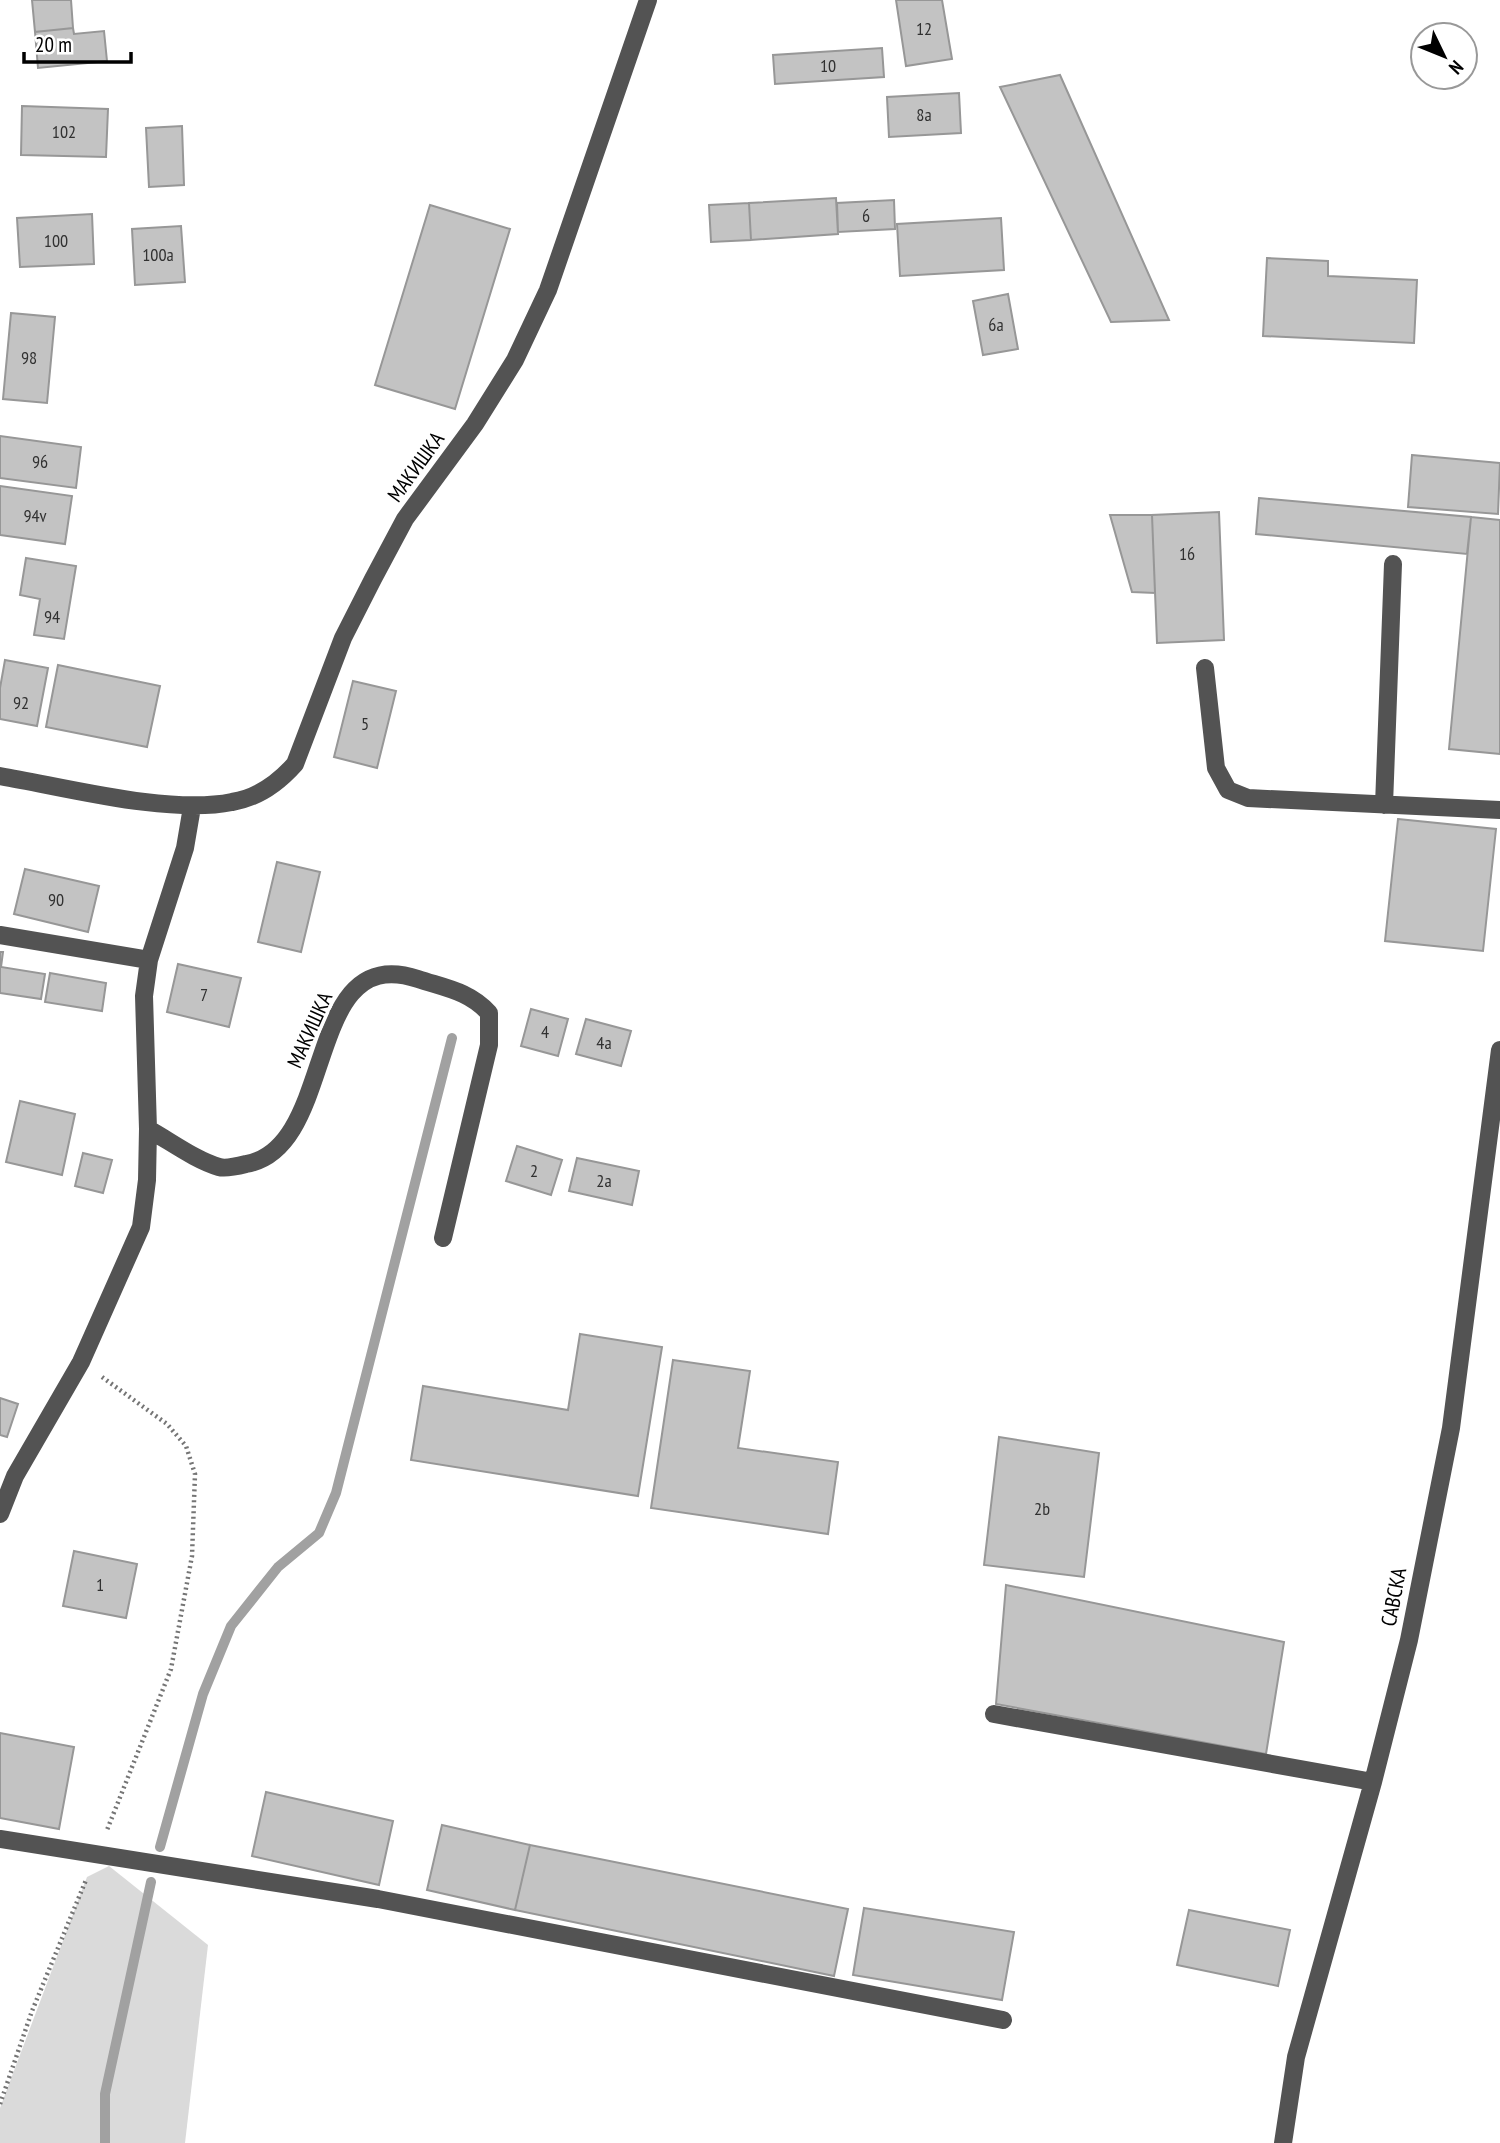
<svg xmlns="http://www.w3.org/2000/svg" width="1500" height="2143" viewBox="0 0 1500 2143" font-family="'PT Sans Narrow',sans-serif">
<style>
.green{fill:#dadada}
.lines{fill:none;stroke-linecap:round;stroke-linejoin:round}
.stream{stroke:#a1a1a1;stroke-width:10}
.building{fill:#c3c3c3;stroke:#979797;stroke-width:2}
.path{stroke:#757575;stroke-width:4.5;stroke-dasharray:2 3.5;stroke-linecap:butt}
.minor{stroke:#535353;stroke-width:18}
.labels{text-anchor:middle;stroke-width:7;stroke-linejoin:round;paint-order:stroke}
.number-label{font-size:18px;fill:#313131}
.street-label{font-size:21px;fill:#000;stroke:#fff}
</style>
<rect width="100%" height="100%" fill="#fff"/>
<path class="green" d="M 109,1866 L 208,1945 L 185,2143 L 0,2143 L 0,2108 L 87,1877 Z"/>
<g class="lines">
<path class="stream" d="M 160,1847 L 203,1694 L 231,1626 L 278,1567 L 319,1533 L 336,1493 L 452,1038
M 105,2143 L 105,2094 L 151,1882"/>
</g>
<path class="building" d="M 32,0 L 71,0 L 73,28 L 35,32 Z
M 896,0 L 942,0 L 952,59 L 906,66 Z
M 73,28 L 74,34 L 104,31 L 107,61 L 38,68 L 35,32 Z
M 882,48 L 884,77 L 775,84 L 773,55 Z
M 1060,75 L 1169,320 L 1111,322 L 1000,87 Z
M 959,93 L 961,133 L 889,137 L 887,97 Z
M 22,106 L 108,109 L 106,157 L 21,155 Z
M 182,126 L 184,185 L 149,187 L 146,128 Z
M 836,198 L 838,234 L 751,240 L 749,203 Z
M 894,200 L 895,229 L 838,232 L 837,203 Z
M 749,203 L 751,240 L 711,242 L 709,205 Z
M 430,205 L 510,229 L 455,409 L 375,385 Z
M 92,214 L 94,264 L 20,267 L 17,218 Z
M 1001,218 L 1004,270 L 900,276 L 897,224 Z
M 181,226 L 185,282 L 135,285 L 132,229 Z
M 1267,258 L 1328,261 L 1328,276 L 1417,280 L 1414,343 L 1263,336 Z
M 1008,294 L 1018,349 L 983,355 L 973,301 Z
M 11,313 L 55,317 L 47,403 L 3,399 Z
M 0,436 L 81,447 L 76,488 L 0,478 Z
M 1412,455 L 1500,463 L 1498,514 L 1408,507 Z
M 0,486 L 72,496 L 65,544 L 0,535 Z
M 1259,498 L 1471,517 L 1467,554 L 1256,534 Z
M 1219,512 L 1224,640 L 1157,643 L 1152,515 Z
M 1110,515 L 1152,515 L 1155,593 L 1132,592 Z
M 1471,517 L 1500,520 L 1500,754 L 1449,749 Z
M 26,558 L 76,566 L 64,639 L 34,635 L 40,599 L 20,595 Z
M 5,660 L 48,668 L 37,726 L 0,719 L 0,688 Z
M 58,665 L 160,686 L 147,747 L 46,727 Z
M 353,681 L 396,691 L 377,768 L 334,757 Z
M 1398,819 L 1496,829 L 1483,951 L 1385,941 Z
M 277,862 L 320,872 L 301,952 L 258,942 Z
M 25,869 L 99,886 L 88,932 L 14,914 Z
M 0,952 L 3,952 L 1,967 L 45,974 L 41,999 L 0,993 Z
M 178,964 L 241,978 L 229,1027 L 167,1012 Z
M 50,973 L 106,983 L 102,1011 L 45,1002 Z
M 531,1009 L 568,1019 L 558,1056 L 521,1046 Z
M 586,1019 L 631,1031 L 621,1066 L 576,1054 Z
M 20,1101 L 75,1114 L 62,1175 L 6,1162 Z
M 517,1146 L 562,1160 L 551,1195 L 506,1181 Z
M 83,1153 L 112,1160 L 103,1193 L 75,1186 Z
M 577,1158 L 639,1171 L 632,1205 L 569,1191 Z
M 580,1334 L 662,1347 L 638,1496 L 411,1460 L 423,1386 L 568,1410 Z
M 673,1360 L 750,1371 L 738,1448 L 838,1462 L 828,1534 L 651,1508 Z
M 0,1398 L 18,1404 L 7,1437 L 0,1435 Z
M 999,1437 L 1099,1453 L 1084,1577 L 984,1565 Z
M 74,1551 L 137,1564 L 126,1618 L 63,1606 Z
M 1006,1585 L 1284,1642 L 1266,1754 L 996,1704 Z
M 0,1733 L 74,1747 L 59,1829 L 0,1818 Z
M 266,1792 L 393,1821 L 379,1885 L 252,1856 Z
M 442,1825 L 530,1845 L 515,1910 L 427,1890 Z
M 530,1845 L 848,1909 L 834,1976 L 515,1910 Z
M 864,1908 L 1014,1932 L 1002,2000 L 853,1975 Z
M 1189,1910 L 1290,1930 L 1278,1986 L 1177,1965 Z"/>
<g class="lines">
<path class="path" d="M 102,1377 L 167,1424 L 186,1446 L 195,1474 L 192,1556 L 171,1669 L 107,1830
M 0,2104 L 32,2011 L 86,1880"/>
<path class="minor" d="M 1205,668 L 1216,768 L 1228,790 L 1248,798 L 1500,810
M 0,776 C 65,787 169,815 232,802 C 257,798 279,782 295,764 L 343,638 L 373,579 L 405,519 L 475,424 L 515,360 L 548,290 L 648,0
M 1384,805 L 1393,564
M 0,935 L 149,960
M 148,1129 C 170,1141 195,1160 219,1167 C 226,1169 238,1166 246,1164 C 339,1148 302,940 418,979 C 445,988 469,991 489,1013 L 489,1045 L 443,1238
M 0,1514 L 15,1476 L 81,1362 L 141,1227 L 147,1180 L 148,1129 L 144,996 L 149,960 L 185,848 L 192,807
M 994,1714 L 1373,1782
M 0,1839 L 378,1899 L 1003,2020
M 1283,2143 L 1296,2057 L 1373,1782 L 1409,1640 L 1451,1428 L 1500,1050"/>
</g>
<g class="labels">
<g class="number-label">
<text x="924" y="35">12</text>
<text x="828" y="72">10</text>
<text x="924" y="121">8a</text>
<text x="64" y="138">102</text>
<text x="866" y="222">6</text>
<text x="56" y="247">100</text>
<text x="158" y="261">100a</text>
<text x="996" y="331">6a</text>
<text x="29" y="364">98</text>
<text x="40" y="468">96</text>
<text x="35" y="522">94v</text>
<text x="1187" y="560">16</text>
<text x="52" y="623">94</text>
<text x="21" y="709">92</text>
<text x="365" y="730">5</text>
<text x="56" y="906">90</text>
<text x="204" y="1001">7</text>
<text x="545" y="1038">4</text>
<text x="604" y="1049">4a</text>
<text x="534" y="1177">2</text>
<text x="604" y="1187">2a</text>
<text x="1042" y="1515">2b</text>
<text x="100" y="1591">1</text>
</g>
<g class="street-label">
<text transform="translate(416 467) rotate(-54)" y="7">МАКИШКА</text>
<text transform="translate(310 1030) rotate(-66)" y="7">МАКИШКА</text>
<text transform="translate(1394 1597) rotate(-79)" y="7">САВСКА</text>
</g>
</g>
<g transform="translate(1444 56) rotate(133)"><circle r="33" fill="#ffffff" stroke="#999999" stroke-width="2"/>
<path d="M0-5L12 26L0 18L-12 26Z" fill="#000000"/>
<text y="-10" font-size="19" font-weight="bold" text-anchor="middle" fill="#000000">N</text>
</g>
<path d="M24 52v10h107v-10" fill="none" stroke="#000000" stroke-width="3.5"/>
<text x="35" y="52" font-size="21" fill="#000000" stroke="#ffffff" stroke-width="5" paint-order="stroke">20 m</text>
</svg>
